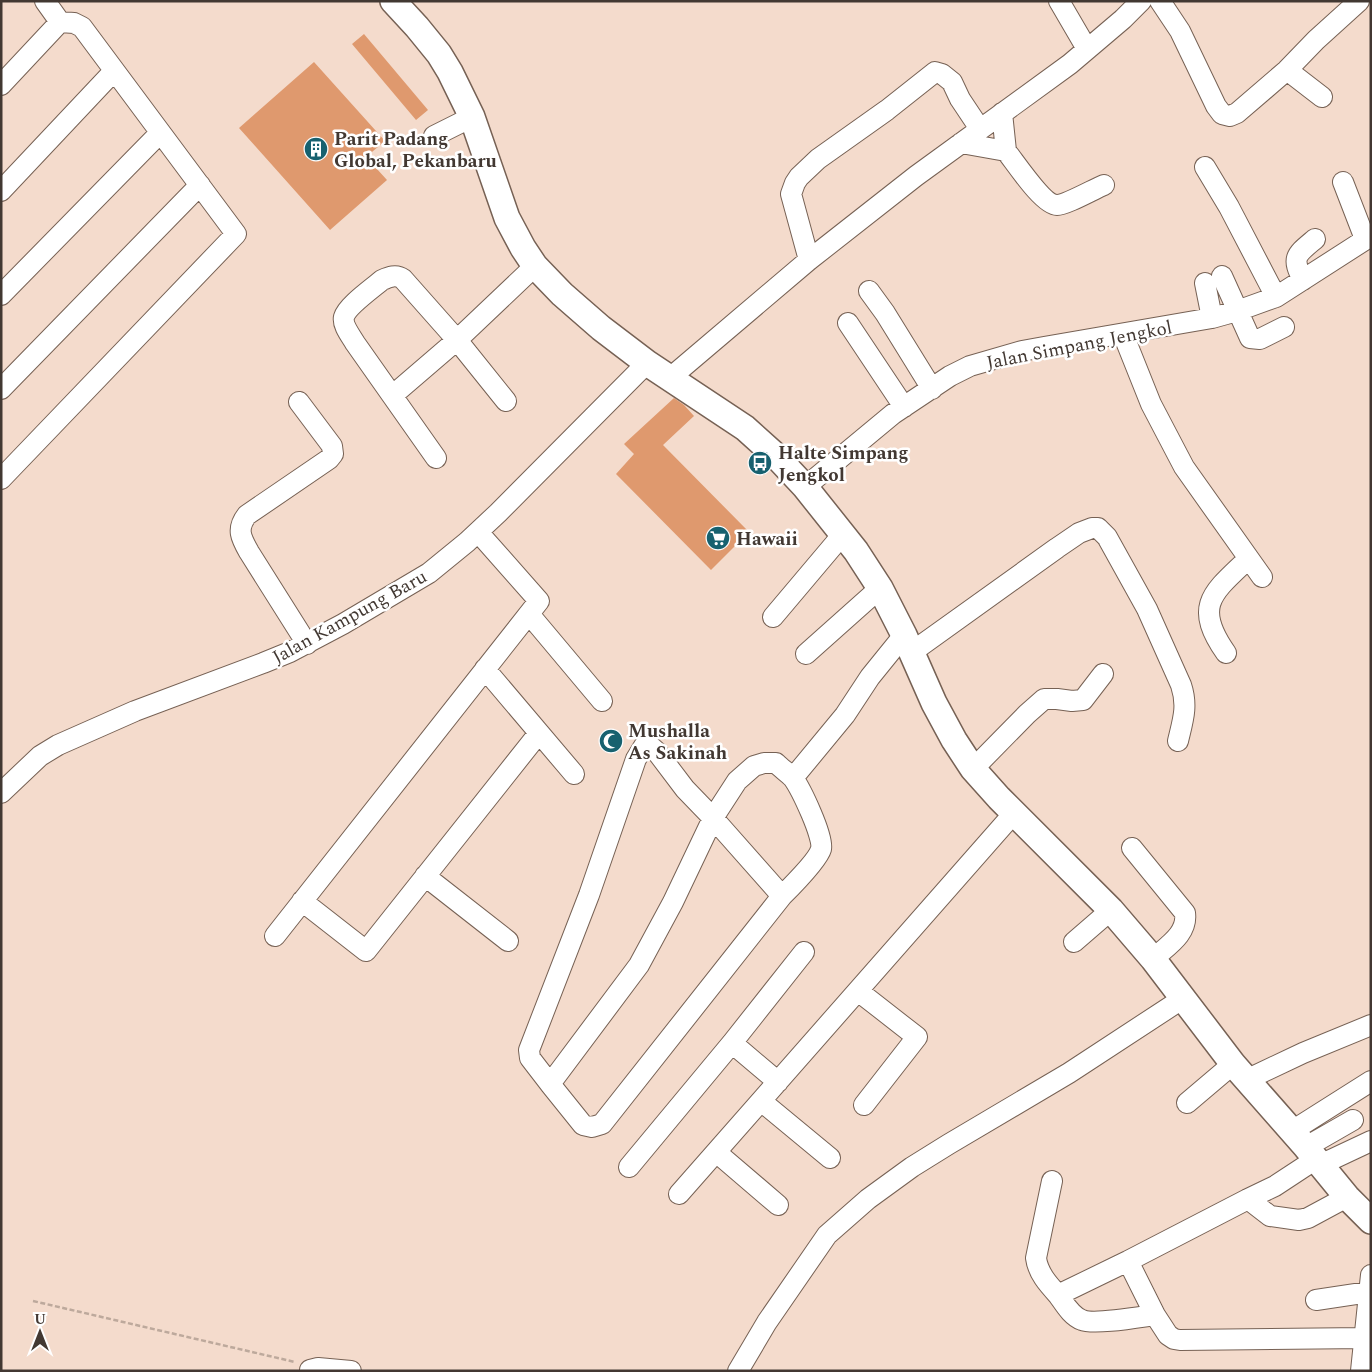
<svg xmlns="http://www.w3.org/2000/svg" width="1372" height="1372" viewBox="0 0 1372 1372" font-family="Spectral,serif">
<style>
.building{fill:#df996e}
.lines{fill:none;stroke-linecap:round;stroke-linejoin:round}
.minor-casing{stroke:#766154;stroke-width:22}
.major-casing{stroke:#766154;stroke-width:28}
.path{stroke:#bda99c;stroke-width:2.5;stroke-dasharray:5 2.5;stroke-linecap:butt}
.minor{stroke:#fff;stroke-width:20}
.major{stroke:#fff;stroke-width:25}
.labels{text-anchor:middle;stroke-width:5;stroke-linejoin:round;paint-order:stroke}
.poi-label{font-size:19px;font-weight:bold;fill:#423832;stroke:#fff;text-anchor:start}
.street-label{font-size:19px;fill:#423832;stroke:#fff}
</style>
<rect width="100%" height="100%" fill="#f4dbcc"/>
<path class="building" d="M 364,34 L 428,110 L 416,120 L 352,44 Z
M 314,62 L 385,141 L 366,157 L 387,180 L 330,230 L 239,128 Z
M 674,398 L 684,405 L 694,416 L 663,445 L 749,532 L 711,570 L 616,474 L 634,454 L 624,444 Z"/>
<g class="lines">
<g class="minor-casing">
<path id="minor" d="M 45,1 L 60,22
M 1059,1 L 1087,49
M 1160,1 L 1180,31 L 1216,106 L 1222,114 L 1230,116 L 1237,113 L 1287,70 L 1316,40 L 1359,1
M 1287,70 L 1322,97
M 1,85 L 60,22 L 74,23 L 82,27 L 236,234 L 1,479
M 1002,113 L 1006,151
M 434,136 L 472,117
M 961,143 L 1006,151 C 1015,162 1043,205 1057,205 C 1066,205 1094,189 1104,185
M 1205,167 L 1229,207 L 1276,297
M 1343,182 L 1365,239
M 1,191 L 114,71
M 809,260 L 791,194 L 795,183 L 799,177 L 818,159 L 887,110 L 935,72 L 942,74 L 952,82 L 960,99 L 980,129
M 1222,276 L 1250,338 L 1260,339 L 1284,327
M 1303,280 C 1291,257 1296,255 1315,239
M 1205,283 L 1212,318
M 869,291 L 885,313 L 932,389
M 1,295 L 160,133
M 848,323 L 904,407
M 1123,334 L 1151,404 L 1184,467 L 1262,577
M 670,378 L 809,260 L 916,176 L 1070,64 L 1123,19 L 1141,1
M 1,389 L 200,185
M 393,395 L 457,340 L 535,266
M 299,402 L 332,446 L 333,454 L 329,459 L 247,515 C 236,529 241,538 249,552 L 307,644
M 436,458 L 355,343 C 351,336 342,325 344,317 C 347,306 373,288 382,280 C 389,277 396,274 403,279 L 457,340 L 506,401
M 805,487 L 893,414 L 950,376 L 970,366 L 1022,351 L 1044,347 L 1212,318 L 1237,311 L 1276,297 L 1371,236
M 529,614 L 602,701
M 773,617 L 843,534
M 912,652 L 1057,548 L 1079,533 L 1092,528 L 1098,528 L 1107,537 L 1147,609 L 1181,685 C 1188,706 1183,720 1178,741
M 1226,653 C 1193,606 1212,593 1248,559
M 806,654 L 880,588
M 485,669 L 574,774
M 764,763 L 776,763 C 781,768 788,773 793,778 C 801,789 824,837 821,849 C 818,860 791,887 782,896 L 602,1124 L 592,1127 L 583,1125 L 550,1084 L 639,965 L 673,902 L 713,818 L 737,781 L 754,766 Z
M 973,769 L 1027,714 L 1044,699 L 1057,699 L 1072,701 L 1083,700 L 1103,674
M 793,778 L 845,715 L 870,677 L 904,635
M 1,793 L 40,756 L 58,745 L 135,711 L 263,663 L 290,652 L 343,624 L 429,573 L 467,542 L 498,513 L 647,363
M 1132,848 L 1185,913 C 1188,934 1167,946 1153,959
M 425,876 L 508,941
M 302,901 L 366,951 L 539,733
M 275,936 L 539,601 L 478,532
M 1074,942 L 1111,910
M 858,991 L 917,1037 L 864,1105
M 732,1043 L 778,1082
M 1246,1080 L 1303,1053 L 1371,1025
M 550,1084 L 530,1058 L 529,1050 L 589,895 L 636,759 L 644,746 L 649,745 L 657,752 L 685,789 L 713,818 L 782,896
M 761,1101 L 830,1158
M 1187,1103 L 1233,1064
M 1292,1131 L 1371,1081
M 1306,1147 L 1353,1120
M 716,1152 L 778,1205
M 1320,1165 L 1371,1141
M 629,1167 L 732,1043 L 804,952
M 1052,1181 L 1036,1258 C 1038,1273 1048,1284 1058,1295 L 1128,1261 L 1248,1199 L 1275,1186 L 1316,1159
M 679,1194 L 1014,813
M 1248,1199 L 1270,1216 L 1299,1220 L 1308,1218 L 1347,1197
M 1128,1261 L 1155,1315 L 1168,1335 L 1174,1339 L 1180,1340 L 1365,1338
M 1058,1295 C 1064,1303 1071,1316 1082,1320 C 1094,1325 1140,1317 1155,1315
M 1316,1300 L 1369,1292
M 310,1370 L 318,1368 L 351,1371
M 738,1371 L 767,1322 L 827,1235 L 868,1199 L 912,1167 L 949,1144 L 1069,1073 L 1182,999
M 1361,1371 L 1371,1275"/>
</g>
<g class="major-casing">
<path id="major" d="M 393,1 L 417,27 L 439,54 L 450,72 L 472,117 L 507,218 L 523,248 L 535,266 L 562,294 L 601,328 L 647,363 L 745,428 L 775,455 L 805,487 L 856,551 L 880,588 L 904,635 L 934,703 L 954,740 L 973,769 L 999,798 L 1111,910 L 1153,959 L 1233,1064 L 1306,1147 L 1347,1197 L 1371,1221"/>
</g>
<path class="path" d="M 33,1301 L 295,1362"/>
<use href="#minor" class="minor"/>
<use href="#major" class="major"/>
</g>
<defs>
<g id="building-disc" transform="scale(1.25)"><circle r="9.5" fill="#17616f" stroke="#fff"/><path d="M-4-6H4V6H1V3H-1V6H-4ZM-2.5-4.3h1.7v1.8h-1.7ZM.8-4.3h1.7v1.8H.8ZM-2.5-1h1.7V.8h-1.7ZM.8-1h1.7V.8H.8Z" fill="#fff"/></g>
<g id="bus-disc" transform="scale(1.25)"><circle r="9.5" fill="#17616f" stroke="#fff"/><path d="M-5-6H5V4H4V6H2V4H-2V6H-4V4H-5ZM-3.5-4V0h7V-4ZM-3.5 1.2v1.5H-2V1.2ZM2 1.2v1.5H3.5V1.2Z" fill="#fff"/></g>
<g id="supermarket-disc" transform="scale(1.25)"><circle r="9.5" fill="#17616f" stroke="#fff"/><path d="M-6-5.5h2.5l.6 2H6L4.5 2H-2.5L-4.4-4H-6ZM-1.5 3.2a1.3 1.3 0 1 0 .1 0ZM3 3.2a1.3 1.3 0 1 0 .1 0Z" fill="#fff"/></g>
<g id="mosque-disc" transform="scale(1.25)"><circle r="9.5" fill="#17616f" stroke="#fff"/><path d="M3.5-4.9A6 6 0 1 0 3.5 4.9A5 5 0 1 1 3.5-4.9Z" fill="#fff"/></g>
</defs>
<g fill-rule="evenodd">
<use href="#building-disc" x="316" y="149"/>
<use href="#bus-disc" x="760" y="463"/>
<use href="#supermarket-disc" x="718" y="538"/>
<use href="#mosque-disc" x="611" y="741"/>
</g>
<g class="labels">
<g class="poi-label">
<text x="334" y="145">Parit Padang<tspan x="334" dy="22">Global, Pekanbaru</tspan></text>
<text x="778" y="459">Halte Simpang<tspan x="778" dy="22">Jengkol</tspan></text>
<text x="736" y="545">Hawaii</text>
<text x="628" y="737">Mushalla<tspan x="628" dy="22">As Sakinah</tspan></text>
</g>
<g class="street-label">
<text transform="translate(1079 344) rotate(-11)" y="7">Jalan Simpang Jengkol</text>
<text transform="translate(349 616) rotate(-29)" y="7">Jalan Kampung Baru</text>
</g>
</g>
<rect width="1372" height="1372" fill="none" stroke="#423832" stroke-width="5"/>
<g transform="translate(40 1332)" stroke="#ffffff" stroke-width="4" paint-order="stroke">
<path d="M0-4L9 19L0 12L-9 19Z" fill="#423832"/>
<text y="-8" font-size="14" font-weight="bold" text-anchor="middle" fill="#423832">U</text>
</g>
</svg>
